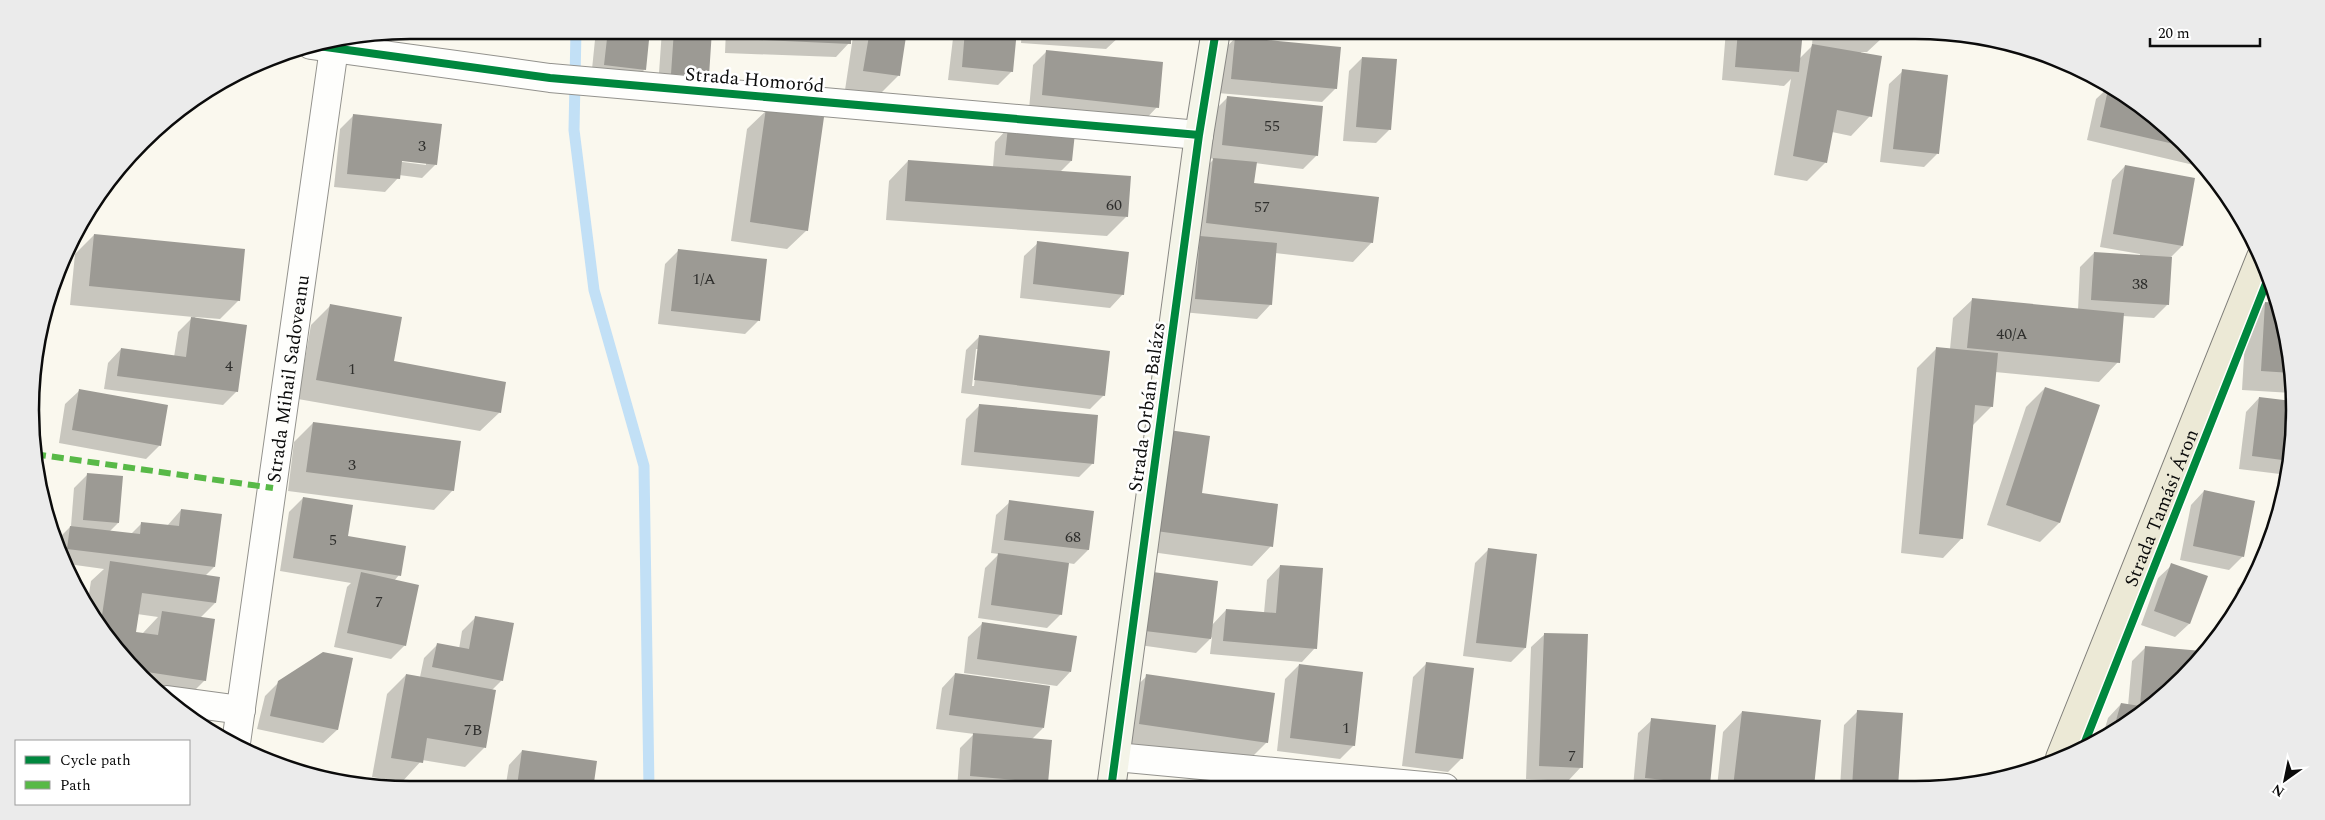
<svg xmlns="http://www.w3.org/2000/svg" width="2325" height="820" viewBox="0 0 2325 820" font-family="Spectral,serif">
<style>
.shadow{fill:#0003;fill-rule:evenodd}
.lines{fill:none;stroke-linecap:round;stroke-linejoin:round}
.stream{stroke:#c2e0f6;stroke-width:11}
.building{fill:#9c9a94}
.street-casing{stroke:#93928d;stroke-width:30}
.secondary-casing{stroke:#898884;stroke-width:30}
.primary-casing{stroke:#807f7a;stroke-width:30}
.street{stroke:#fefefc;stroke-width:28}
.secondary{stroke:#f4f4e8;stroke-width:28}
.primary{stroke:#ece9d6;stroke-width:28}
.quiet{stroke:#58b947;stroke-width:6;stroke-dasharray:12 6;stroke-linecap:butt}
.cycleway-casing{stroke:#fff;stroke-width:11}
.cycleway{stroke:#00873e;stroke-width:8}
.labels{text-anchor:middle;stroke-width:5;stroke-linejoin:round;paint-order:stroke}
.number-label{font-size:16px;fill:#2f2f2d}
.street-label{font-size:19px;fill:#0b0b0b;stroke:#fff}
.rim{fill:none;stroke:#0b0b0b;stroke-width:2.5}
</style>
<rect width="100%" height="100%" fill="#faf8ee"/>
<path class="shadow" d="M 596,30 L 648,30 L 645,69 L 631,83 L 591,79 Z
M 662,30 L 711,30 L 708,76 L 694,89 L 658,87 Z
M 726,30 L 850,30 L 849,43 L 836,57 L 725,53 Z
M 854,30 L 906,30 L 898,76 L 879,95 L 845,90 Z
M 954,30 L 1016,30 L 1012,71 L 998,85 L 948,80 Z
M 1022,30 L 1120,30 L 1120,36 L 1106,49 L 1021,43 Z
M 1220,30 L 1277,30 L 1270,38 Z
M 1726,30 L 1802,30 L 1799,59 L 1812,46 L 1813,30 L 1881,30 L 1881,39 L 1867,52 L 1861,52 L 1870,116 L 1851,136 L 1832,132 L 1826,162 L 1807,181 L 1774,175 L 1791,79 L 1784,86 L 1722,80 Z
M 1235,38 L 1336,88 L 1322,102 L 1218,93 L 1222,52 Z
M 1047,51 L 1157,107 L 1144,121 L 1029,109 L 1033,65 Z
M 1362,58 L 1389,130 L 1376,143 L 1343,141 L 1349,71 Z
M 1903,71 L 1937,154 L 1924,167 L 1880,162 L 1889,84 Z
M 2110,86 L 2146,108 L 2202,161 L 2198,166 L 2087,140 L 2096,99 Z
M 1227,98 L 1317,155 L 1303,169 L 1255,163 L 1253,184 L 1372,242 L 1353,262 L 1275,253 L 1270,305 L 1257,319 L 1182,312 L 1194,179 L 1214,159 L 1209,158 L 1214,111 Z
M 767,110 L 807,230 L 787,249 L 731,241 L 747,129 Z
M 353,116 L 436,164 L 422,178 L 399,175 L 398,178 L 385,192 L 334,187 L 340,129 ZM 396,159 L 426,162 L 426,165 L 395,161 Z
M 1008,128 L 1071,161 L 1060,172 L 1126,217 L 1107,236 L 886,220 L 889,181 L 908,161 L 993,167 L 995,142 Z
M 154,130 L 152,141 L 139,155 L 132,153 Z
M 2125,166 L 2194,179 L 2182,246 L 2171,257 L 2167,305 L 2154,318 L 2123,316 L 2118,362 L 2099,382 L 1995,372 L 1992,406 L 1972,426 L 1962,538 L 1943,558 L 1901,553 L 1917,368 L 1937,348 L 1950,349 L 1953,318 L 1973,299 L 2078,310 L 2080,267 L 2094,253 L 2140,256 L 2140,254 L 2100,247 L 2112,180 Z
M 94,235 L 239,300 L 220,319 L 195,317 L 237,391 L 223,405 L 104,389 L 108,363 L 121,349 L 174,357 L 178,332 L 193,317 L 70,305 L 75,254 Z
M 1038,243 L 1123,294 L 1110,308 L 1020,298 L 1024,256 Z
M 679,250 L 766,260 L 758,321 L 745,334 L 658,324 L 665,264 Z
M 2265,303 L 2279,304 L 2292,360 L 2293,393 L 2242,390 L 2246,323 Z
M 330,306 L 392,362 L 500,412 L 480,431 L 298,399 L 311,325 Z
M 980,336 L 1104,395 L 1090,409 L 961,393 L 966,350 ZM 976,349 L 979,349 L 974,386 L 972,386 Z
M 2045,388 L 2059,523 L 2040,542 L 1987,525 L 2026,407 Z
M 79,391 L 160,445 L 146,459 L 59,443 L 65,404 Z
M 2259,398 L 2293,402 L 2294,435 L 2288,475 L 2239,469 L 2246,412 Z
M 980,405 L 1093,463 L 1079,477 L 961,465 L 966,419 Z
M 313,423 L 453,490 L 434,510 L 288,491 L 294,442 Z
M 88,474 L 118,523 L 109,532 L 131,534 L 142,523 L 167,526 L 181,510 L 214,567 L 205,576 L 215,603 L 200,618 L 205,680 L 185,700 L 163,696 L 142,679 L 94,621 L 87,606 L 91,581 L 104,569 L 68,564 L 57,540 L 71,526 L 74,488 ZM 137,614 L 158,617 L 142,634 L 135,633 Z
M 2204,491 L 2243,556 L 2229,570 L 2180,560 L 2191,505 Z
M 1201,494 L 1271,546 L 1252,566 L 1137,550 Z
M 303,498 L 346,537 L 399,575 L 394,581 L 405,645 L 391,659 L 334,647 L 347,587 L 351,583 L 280,571 L 289,512 Z
M 1010,502 L 1092,512 L 1088,550 L 1074,564 L 1068,563 L 1061,614 L 1047,628 L 978,618 L 985,568 L 999,554 L 991,553 L 996,515 Z
M 1488,550 L 1525,648 L 1511,662 L 1463,656 L 1475,563 Z
M 2172,565 L 2206,577 L 2189,624 L 2175,637 L 2141,625 L 2158,578 Z
M 1280,566 L 1315,648 L 1302,662 L 1210,654 L 1212,637 L 1196,653 L 1132,644 L 1139,587 L 1212,625 L 1226,610 L 1264,613 L 1267,580 Z
M 2256,571 L 2244,600 L 2238,608 L 2237,589 Z
M 476,617 L 502,680 L 492,690 L 484,748 L 465,767 L 422,760 L 402,782 L 372,777 L 387,694 L 406,675 L 420,677 L 424,658 L 437,645 L 459,649 L 462,631 Z
M 982,624 L 1070,672 L 1057,686 L 964,673 L 968,637 Z
M 1545,634 L 1581,767 L 1568,781 L 1526,779 L 1531,647 Z
M 2146,647 L 2201,652 L 2166,696 L 2102,738 L 2108,718 L 2121,704 L 2128,706 L 2132,661 Z
M 352,659 L 337,730 L 323,743 L 257,729 L 265,696 L 279,682 Z
M 1427,663 L 1462,758 L 1448,772 L 1402,766 L 1413,677 Z
M 1299,665 L 1354,745 L 1340,759 L 1277,751 L 1285,679 Z
M 955,674 L 1043,728 L 1031,740 L 1047,783 L 1041,789 L 957,789 L 960,748 L 974,734 L 936,729 L 942,688 Z
M 1147,676 L 1267,742 L 1248,761 L 1121,743 L 1127,695 Z
M 1858,711 L 1897,787 L 1840,787 L 1844,725 Z
M 1742,712 L 1820,721 L 1813,787 L 1717,787 L 1723,732 Z
M 1652,720 L 1709,784 L 1705,787 L 1633,787 L 1638,733 Z
M 522,751 L 591,790 L 505,790 L 509,765 Z"/>
<g class="lines">
<path class="stream" d="M 576,30 L 574,130 L 594,290 L 644,466 L 649,789"/>
</g>
<path class="building" d="M 608,30 L 650,30 L 646,70 L 604,65 Z
M 674,30 L 712,30 L 709,76 L 671,74 Z
M 738,30 L 851,30 L 851,44 L 738,39 Z
M 870,30 L 907,30 L 900,76 L 863,71 Z
M 965,30 L 1017,30 L 1013,72 L 962,67 Z
M 1059,30 L 1121,30 L 1121,36 Z
M 1738,30 L 1803,30 L 1799,72 L 1735,67 Z
M 1826,30 L 1882,30 L 1882,39 L 1825,38 Z
M 1235,37 L 1341,47 L 1337,89 L 1231,79 Z
M 1812,44 L 1882,56 L 1872,117 L 1837,110 L 1827,163 L 1793,156 Z
M 1046,50 L 1163,62 L 1159,108 L 1042,95 Z
M 1362,57 L 1397,59 L 1391,130 L 1356,127 Z
M 1902,69 L 1948,75 L 1939,154 L 1893,149 Z
M 2109,85 L 2146,108 L 2187,147 L 2100,127 Z
M 1227,96 L 1323,106 L 1318,156 L 1222,145 Z
M 766,108 L 824,117 L 808,231 L 750,222 Z
M 353,114 L 442,124 L 437,165 L 402,161 L 400,179 L 347,174 Z
M 1008,127 L 1075,133 L 1072,161 L 1005,155 Z
M 156,128 L 153,142 L 145,140 Z
M 1213,158 L 1257,162 L 1254,183 L 1379,197 L 1373,243 L 1206,223 Z
M 908,160 L 1131,176 L 1128,217 L 905,201 Z
M 2125,165 L 2195,178 L 2183,246 L 2113,234 Z
M 94,234 L 245,249 L 240,301 L 89,286 Z
M 1200,236 L 1277,243 L 1272,305 L 1195,299 Z
M 1037,241 L 1129,252 L 1124,295 L 1033,284 Z
M 678,249 L 767,259 L 760,321 L 671,311 Z
M 2094,252 L 2172,257 L 2169,305 L 2091,300 Z
M 1972,298 L 2124,313 L 2120,363 L 1967,348 Z
M 2265,302 L 2278,303 L 2292,360 L 2292,373 L 2261,371 Z
M 330,304 L 402,317 L 394,361 L 506,382 L 501,413 L 316,380 Z
M 191,317 L 247,325 L 238,392 L 117,376 L 121,348 L 186,357 Z
M 979,335 L 1110,351 L 1105,396 L 974,380 Z
M 1936,347 L 1998,353 L 1993,407 L 1975,405 L 1963,539 L 1919,534 Z
M 2045,387 L 2100,405 L 2060,523 L 2006,505 Z
M 79,389 L 168,405 L 161,446 L 72,430 Z
M 2259,397 L 2293,401 L 2294,435 L 2290,461 L 2252,456 Z
M 979,404 L 1098,415 L 1094,464 L 974,452 Z
M 313,422 L 461,441 L 454,491 L 306,472 Z
M 1169,430 L 1210,436 L 1202,493 L 1278,504 L 1273,547 L 1156,531 Z
M 87,473 L 123,476 L 119,523 L 83,520 Z
M 2204,490 L 2255,501 L 2244,557 L 2193,546 Z
M 303,497 L 353,505 L 348,536 L 406,546 L 401,576 L 293,558 Z
M 1009,500 L 1094,511 L 1089,550 L 1004,540 Z
M 181,509 L 222,514 L 215,567 L 67,549 L 70,526 L 140,534 L 141,522 L 179,526 Z
M 1488,548 L 1537,554 L 1526,648 L 1476,643 Z
M 998,553 L 1069,563 L 1062,615 L 991,605 Z
M 110,561 L 220,577 L 216,603 L 142,593 L 136,632 L 158,635 L 162,611 L 215,619 L 206,681 L 134,670 L 100,629 Z
M 2171,563 L 2208,576 L 2190,624 L 2154,611 Z
M 1280,565 L 1323,568 L 1317,649 L 1223,641 L 1226,609 L 1276,613 Z
M 361,572 L 419,585 L 406,646 L 347,633 Z
M 1153,572 L 1218,581 L 1211,639 L 1145,631 Z
M 475,616 L 514,623 L 503,681 L 432,667 L 437,643 L 469,649 Z
M 982,622 L 1077,636 L 1071,672 L 977,659 Z
M 1544,633 L 1588,634 L 1583,768 L 1539,766 Z
M 2145,646 L 2202,651 L 2166,696 L 2149,706 L 2143,706 L 2142,711 L 2113,731 L 2121,703 L 2140,706 Z
M 323,652 L 353,658 L 338,730 L 270,716 L 278,681 Z
M 1426,662 L 1474,668 L 1463,759 L 1415,753 Z
M 1299,664 L 1363,672 L 1355,746 L 1290,738 Z
M 955,673 L 1050,686 L 1044,728 L 949,715 Z
M 406,674 L 496,690 L 486,748 L 427,738 L 423,763 L 391,758 Z
M 1146,674 L 1275,693 L 1268,743 L 1139,724 Z
M 1857,710 L 1903,713 L 1898,787 L 1852,787 Z
M 1742,711 L 1821,720 L 1814,787 L 1733,787 Z
M 1651,718 L 1716,725 L 1710,785 L 1645,778 Z
M 973,733 L 1052,740 L 1048,783 L 970,776 Z
M 522,750 L 597,761 L 593,790 L 541,790 L 517,786 Z"/>
<g class="lines">
<g class="street-casing">
<g id="street">
<path d="M 311,45 L 550,78 L 1199,135"/>
<path d="M 167,700 L 241,710"/>
<path id="s1" d="M 236,743 L 334,48"/>
<path d="M 1116,757 L 1445,788"/>
</g>
</g>
<g class="secondary-casing">
<path id="secondary" d="M 1111,789 L 1199,135 L 1216,30"/>
</g>
<g class="primary-casing">
<g id="primary">
<path id="s2" d="M 2060,758 L 2261,257"/>
</g>
</g>
<use href="#street" class="street"/>
<use href="#secondary" class="secondary"/>
<use href="#primary" class="primary"/>
<path class="quiet" d="M 34,454 L 273,488"/>
<g class="cycleway-casing">
<path id="cycleway" d="M 311,45 L 550,78 L 1199,135
M 2081,752 L 2269,276
M 1111,789 L 1199,135 L 1216,30"/>
</g>
<use href="#cycleway" class="cycleway"/>
</g>
<g class="labels">
<g class="number-label">
<text x="1272" y="131">55</text>
<text x="422" y="151">3</text>
<text x="1114" y="210">60</text>
<text x="1262" y="212">57</text>
<text x="704" y="284">1/A</text>
<text x="2140" y="289">38</text>
<text x="2012" y="339">40/A</text>
<text x="229" y="371">4</text>
<text x="352" y="374">1</text>
<text x="352" y="470">3</text>
<text x="1073" y="542">68</text>
<text x="333" y="545">5</text>
<text x="379" y="607">7</text>
<text x="1346" y="733">1</text>
<text x="473" y="735">7B</text>
<text x="1572" y="761">7</text>
</g>
<g class="street-label">
<text transform="translate(755 79) rotate(5)" y="7">Strada Homoród</text>
<text dy="7" stroke="none"><textPath href="#s1" startOffset="368">Strada Mihail Sadoveanu</textPath></text>
<text transform="translate(1146 407) rotate(-82)" y="7">Strada Orbán Balázs</text>
<text dy="7" stroke="none"><textPath href="#s2" startOffset="270">Strada Tamási Áron</textPath></text>
</g>
</g>
<path d="M0 0H2325V820H0ZM410 39H1915A371 371 0 0 1 2286 410V410A371 371 0 0 1 1915 781H410A371 371 0 0 1 39 410V410A371 371 0 0 1 410 39Z" fill="#ebebeb" fill-rule="evenodd"/>
<path class="rim" d="M410 39H1915A371 371 0 0 1 2286 410V410A371 371 0 0 1 1915 781H410A371 371 0 0 1 39 410V410A371 371 0 0 1 410 39Z"/>
<rect x="15" y="740" width="175" height="65" fill="#ffffff" stroke="#9d9d9d"/>
<rect x="25" y="756" width="25" height="8" fill="#00873e" stroke="#9d9d9d"/>
<text x="60" y="765" font-size="15" fill="#0b0b0b">Cycle path</text>
<rect x="25" y="781" width="25" height="8" fill="#58b947" stroke="#9d9d9d"/>
<text x="60" y="790" font-size="15" fill="#0b0b0b">Path</text>
<g transform="translate(2285 780) rotate(213)" stroke="#ffffff" stroke-width="4" paint-order="stroke">
<path d="M0-4L9 19L0 12L-9 19Z" fill="#0b0b0b"/>
<text y="-8" font-size="14" font-weight="bold" text-anchor="middle" fill="#0b0b0b">N</text>
</g>
<path d="M2150 38v8h110v-8" fill="none" stroke="#0b0b0b" stroke-width="2.5"/>
<text x="2158" y="38" font-size="15" fill="#0b0b0b" stroke="#ffffff" stroke-width="4" paint-order="stroke">20 m</text>
</svg>
